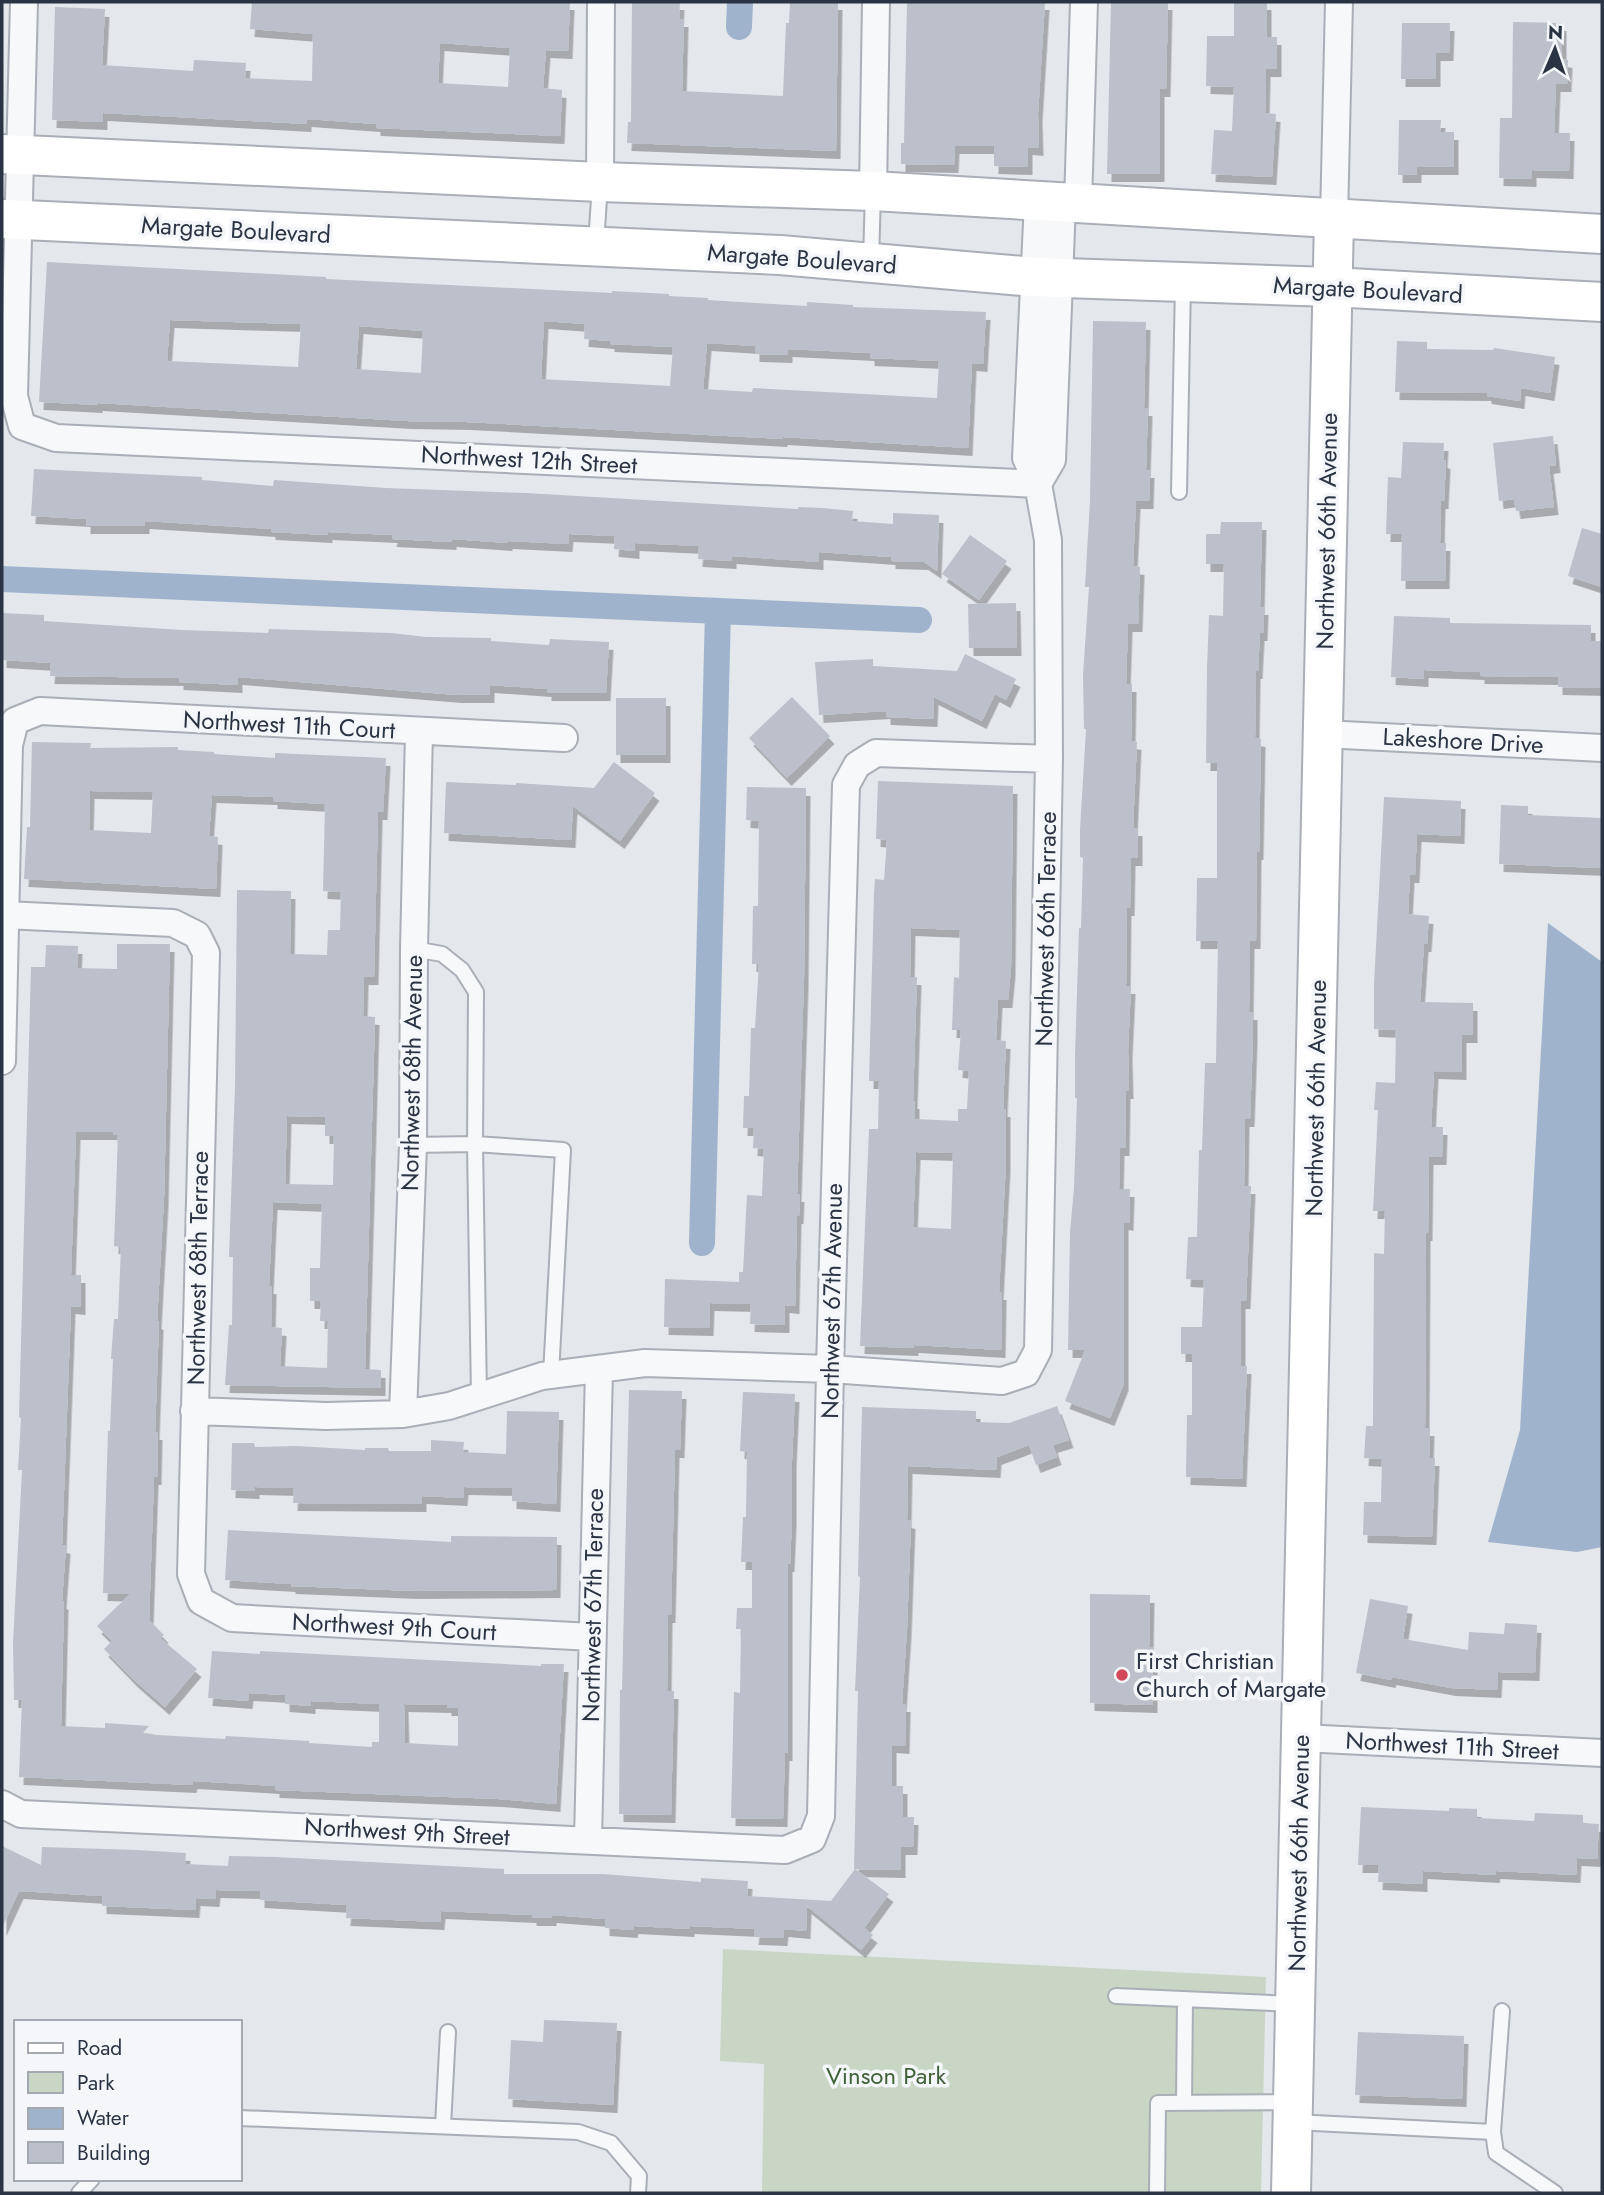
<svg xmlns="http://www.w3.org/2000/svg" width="1604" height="2195" viewBox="0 0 1604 2195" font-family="Jost,sans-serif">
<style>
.green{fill:#c9d6c5}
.water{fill:#9fb4cc}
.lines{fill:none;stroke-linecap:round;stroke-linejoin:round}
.canal{stroke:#9fb4cc;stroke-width:26}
.building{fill:#bbc0ca;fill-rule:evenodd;filter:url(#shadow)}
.lane-casing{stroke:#a9aeb7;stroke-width:18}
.street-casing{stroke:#a9aeb7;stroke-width:30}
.secondary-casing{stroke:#a9aeb7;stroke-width:42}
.lane{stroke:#f7f8fa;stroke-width:14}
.street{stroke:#f7f8fa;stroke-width:26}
.secondary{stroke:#fff;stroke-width:38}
.poi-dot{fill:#d1495b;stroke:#f4f6f9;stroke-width:2.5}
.labels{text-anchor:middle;stroke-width:7;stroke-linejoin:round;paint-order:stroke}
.street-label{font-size:24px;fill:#2b3445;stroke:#f4f6f9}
.poi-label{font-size:24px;fill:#2b3445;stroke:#f4f6f9;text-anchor:start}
.park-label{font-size:24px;fill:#3f6138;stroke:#f4f6f9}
</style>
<defs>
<filter id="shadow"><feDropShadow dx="4.5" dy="8" stdDeviation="0" flood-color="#0004"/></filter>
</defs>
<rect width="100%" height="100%" fill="#e4e7ec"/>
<path class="green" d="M 723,1949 L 1266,1977 L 1261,2193 L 762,2193 L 764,2064 L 720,2061 Z"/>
<path class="water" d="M 1548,923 L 1602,962 L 1602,1547 L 1577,1552 L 1488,1542 L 1520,1430 Z"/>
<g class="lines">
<path class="canal" d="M 739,27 L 740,2
M 2,579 L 919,620
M 702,1243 L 718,611"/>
</g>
<path class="building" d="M 252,2 L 570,2 L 568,51 L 546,50 L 543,88 L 562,90 L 560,136 L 376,128 L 376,124 L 307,119 L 307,124 L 103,113 L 103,122 L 52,120 L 55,7 L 105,9 L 102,65 L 193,71 L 194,60 L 246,63 L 245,78 L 312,81 L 313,34 L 250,29 ZM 440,43 L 510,48 L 508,87 L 438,83 Z
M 632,2 L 680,2 L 679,19 L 684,19 L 682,91 L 783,96 L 786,23 L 789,23 L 790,2 L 838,2 L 836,151 L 627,143 L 628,122 L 631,122 Z
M 907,2 L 1045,2 L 1038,114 L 1039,148 L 1028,147 L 1028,167 L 994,166 L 994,146 L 955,146 L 954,165 L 901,164 L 901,143 L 904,143 Z
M 1111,2 L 1168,2 L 1166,89 L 1160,89 L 1160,174 L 1107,174 Z
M 1234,2 L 1267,2 L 1267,37 L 1277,37 L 1277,69 L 1266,69 L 1265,113 L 1276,114 L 1272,177 L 1211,174 L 1214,130 L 1232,131 L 1234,87 L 1206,86 L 1207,36 L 1234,36 Z
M 1513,22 L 1562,23 L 1562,59 L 1568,60 L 1567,84 L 1556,84 L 1554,133 L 1570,133 L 1569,171 L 1532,170 L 1532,179 L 1499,178 L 1500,118 L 1512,118 Z
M 1402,23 L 1450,23 L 1449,53 L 1436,53 L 1436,79 L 1401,79 Z
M 1399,120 L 1441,120 L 1440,132 L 1454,132 L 1454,167 L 1417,167 L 1417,175 L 1398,175 Z
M 47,262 L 326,277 L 326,279 L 612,293 L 612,291 L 669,294 L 669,296 L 708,298 L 708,300 L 807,306 L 807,302 L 853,305 L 853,307 L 986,312 L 983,364 L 972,363 L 968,448 L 783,437 L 783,439 L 466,422 L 407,421 L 98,403 L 98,405 L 39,402 ZM 170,320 L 301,324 L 298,367 L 167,361 ZM 544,321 L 585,324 L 584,339 L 610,341 L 610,344 L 673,347 L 670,386 L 541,379 ZM 359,326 L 423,331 L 421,373 L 356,369 ZM 707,343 L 755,346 L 755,354 L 788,355 L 788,349 L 870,353 L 870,358 L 939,361 L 937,398 L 753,388 L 752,392 L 703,389 Z
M 1093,321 L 1146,322 L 1144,408 L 1148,408 L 1146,470 L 1150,470 L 1149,501 L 1136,501 L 1133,566 L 1140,567 L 1138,624 L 1128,624 L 1126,684 L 1132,684 L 1131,741 L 1137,742 L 1133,828 L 1138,828 L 1138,858 L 1131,858 L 1130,908 L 1127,908 L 1126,986 L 1131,986 L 1128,1051 L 1129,1091 L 1126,1091 L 1125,1148 L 1120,1148 L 1119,1189 L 1130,1189 L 1129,1223 L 1124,1222 L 1124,1383 L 1110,1418 L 1065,1401 L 1085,1350 L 1068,1350 L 1070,1232 L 1074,1188 L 1077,1098 L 1075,1098 L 1075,1056 L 1079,928 L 1081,928 L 1083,858 L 1080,857 L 1080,830 L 1086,729 L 1084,729 L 1083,675 L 1089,587 L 1085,587 L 1090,501 Z
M 1397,341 L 1427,342 L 1427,349 L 1493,350 L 1494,348 L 1555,357 L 1550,393 L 1521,388 L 1520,401 L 1487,396 L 1487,393 L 1395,392 Z
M 1553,436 L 1556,465 L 1549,466 L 1554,507 L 1516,511 L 1514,499 L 1499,501 L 1493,443 Z
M 1403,442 L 1444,443 L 1443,460 L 1446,461 L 1444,501 L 1441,501 L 1440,543 L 1446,543 L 1445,581 L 1401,581 L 1402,534 L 1386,534 L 1388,477 L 1401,478 Z
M 34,469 L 202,477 L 202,480 L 273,486 L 274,480 L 386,488 L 526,493 L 798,509 L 798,507 L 822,508 L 853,511 L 852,521 L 893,524 L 893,513 L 939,515 L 937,571 L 924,562 L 891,561 L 891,557 L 819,552 L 819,562 L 732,556 L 732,561 L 698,559 L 699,546 L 635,543 L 635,551 L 614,549 L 615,536 L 569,534 L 568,544 L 508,541 L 508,543 L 452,539 L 452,542 L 392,539 L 393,535 L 328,532 L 328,535 L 271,532 L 271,529 L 145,521 L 145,526 L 86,526 L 86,519 L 31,516 Z
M 1221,522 L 1262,522 L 1260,607 L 1264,607 L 1263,633 L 1260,633 L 1258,671 L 1256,671 L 1255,738 L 1261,739 L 1259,852 L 1257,852 L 1256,941 L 1250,941 L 1249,1012 L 1253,1012 L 1253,1036 L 1250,1119 L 1245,1119 L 1244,1186 L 1251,1186 L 1246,1301 L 1241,1301 L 1241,1366 L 1247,1366 L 1242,1479 L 1186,1477 L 1187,1415 L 1192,1415 L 1192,1354 L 1181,1354 L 1181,1327 L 1202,1327 L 1204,1280 L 1186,1279 L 1188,1237 L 1197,1237 L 1199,1150 L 1202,1150 L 1205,1063 L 1216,1063 L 1218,941 L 1196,941 L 1197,878 L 1217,878 L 1217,763 L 1206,763 L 1207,669 L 1209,615 L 1223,616 L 1224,564 L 1206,564 L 1206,534 L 1220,534 Z
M 1582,528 L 1602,534 L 1602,587 L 1568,576 Z
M 970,535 L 1007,561 L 979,600 L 942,574 Z
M 1016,603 L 1017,648 L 969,648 L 968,604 Z
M 2,613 L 44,615 L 44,621 L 182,630 L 268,633 L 269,629 L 391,633 L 426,637 L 491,638 L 491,641 L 549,645 L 550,639 L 609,642 L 606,693 L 547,693 L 547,689 L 490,685 L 490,695 L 457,695 L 238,677 L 238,685 L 179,682 L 179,678 L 50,676 L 51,663 L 2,660 Z
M 1394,616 L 1450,618 L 1450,623 L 1591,625 L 1591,641 L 1602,641 L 1602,688 L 1558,687 L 1558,677 L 1480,676 L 1480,672 L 1424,670 L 1424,679 L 1391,677 Z
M 965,654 L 1016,679 L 1006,700 L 995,694 L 982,721 L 934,697 L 933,719 L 886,717 L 886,711 L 819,715 L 815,662 L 873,659 L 873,666 L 957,671 Z
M 792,697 L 830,736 L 787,778 L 749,738 Z
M 616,698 L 666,698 L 666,755 L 616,755 Z
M 32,742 L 91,743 L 90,748 L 178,747 L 178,750 L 214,752 L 214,754 L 275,758 L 275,753 L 386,758 L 383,812 L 378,812 L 374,977 L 364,977 L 363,1016 L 375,1017 L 365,1369 L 381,1370 L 381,1388 L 225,1385 L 229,1325 L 232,1325 L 233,1257 L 229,1257 L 235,1086 L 237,890 L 291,891 L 290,954 L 327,955 L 328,930 L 340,930 L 341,892 L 323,891 L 325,804 L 273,801 L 273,797 L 212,795 L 209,836 L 218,837 L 216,889 L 24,879 L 27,827 L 30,827 ZM 90,791 L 153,792 L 151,833 L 89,830 ZM 287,1116 L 325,1117 L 325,1136 L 334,1136 L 333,1185 L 285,1184 ZM 273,1202 L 322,1204 L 320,1268 L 310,1268 L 310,1301 L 321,1301 L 320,1321 L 328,1321 L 327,1368 L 280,1366 L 282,1328 L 271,1327 L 272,1286 L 269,1286 Z
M 614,762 L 655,793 L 620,841 L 573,806 L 571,840 L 444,833 L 446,782 L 516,785 L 516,783 L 594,788 Z
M 878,781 L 1013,786 L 1011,968 L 1008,1000 L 998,1000 L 996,1040 L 1006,1041 L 1003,1109 L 1006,1109 L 1006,1163 L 999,1292 L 1002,1292 L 1001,1350 L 914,1345 L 914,1348 L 860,1346 L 869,1129 L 878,1129 L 879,1081 L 869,1081 L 874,894 L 875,879 L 884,880 L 887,840 L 876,839 ZM 911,928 L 960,930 L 959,978 L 954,977 L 952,1030 L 961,1030 L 958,1070 L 969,1071 L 967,1109 L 958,1109 L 958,1121 L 915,1119 L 915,1101 L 913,1101 L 917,977 L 910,977 ZM 916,1152 L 953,1153 L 951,1229 L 913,1227 Z
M 747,787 L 806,788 L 804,979 L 797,1194 L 800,1194 L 799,1216 L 797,1216 L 795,1306 L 785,1305 L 785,1325 L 750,1324 L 751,1304 L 710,1303 L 709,1328 L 664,1327 L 665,1279 L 739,1282 L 739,1272 L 743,1272 L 747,1195 L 762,1196 L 764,1149 L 753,1148 L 754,1128 L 743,1128 L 744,1096 L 749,1096 L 751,1028 L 755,1028 L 759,964 L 752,964 L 753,906 L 758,906 L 759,821 L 746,820 Z
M 1384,797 L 1461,801 L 1460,836 L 1417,834 L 1415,875 L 1410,875 L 1408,914 L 1429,916 L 1427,944 L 1424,944 L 1420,1002 L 1473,1003 L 1473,1035 L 1462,1035 L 1462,1072 L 1434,1071 L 1431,1127 L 1443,1127 L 1442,1157 L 1429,1157 L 1428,1233 L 1426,1233 L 1425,1428 L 1430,1428 L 1429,1458 L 1435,1458 L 1432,1537 L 1363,1535 L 1364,1502 L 1381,1502 L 1382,1459 L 1364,1458 L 1366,1426 L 1373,1426 L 1374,1253 L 1384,1254 L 1385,1211 L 1373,1211 L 1378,1110 L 1374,1110 L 1376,1082 L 1395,1083 L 1396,1030 L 1374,1029 L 1374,984 Z
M 1501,805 L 1528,806 L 1528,815 L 1602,818 L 1602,868 L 1499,864 Z
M 117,944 L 170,944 L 164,1198 L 157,1321 L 159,1322 L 155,1432 L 158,1432 L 157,1477 L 154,1477 L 149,1620 L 164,1635 L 160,1638 L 197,1669 L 165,1707 L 134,1680 L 104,1649 L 112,1641 L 97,1626 L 130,1594 L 103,1593 L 108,1431 L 110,1431 L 113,1359 L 111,1359 L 114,1319 L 118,1319 L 121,1247 L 114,1246 L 118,1135 L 113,1135 L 113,1132 L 76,1132 L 71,1275 L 81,1275 L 81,1307 L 71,1306 L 62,1545 L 66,1546 L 62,1601 L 64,1602 L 61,1726 L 105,1728 L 105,1723 L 149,1726 L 142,1734 L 225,1739 L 226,1736 L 309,1741 L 309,1743 L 372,1747 L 372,1742 L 379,1742 L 379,1704 L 311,1701 L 311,1706 L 285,1704 L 285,1695 L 249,1693 L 248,1701 L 208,1698 L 212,1651 L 260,1654 L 260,1651 L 541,1666 L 541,1664 L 564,1664 L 556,1804 L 498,1799 L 275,1790 L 275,1786 L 193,1781 L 192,1785 L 19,1777 L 22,1700 L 14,1700 L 13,1643 L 22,1470 L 18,1470 L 21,1418 L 19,1417 L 31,967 L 45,967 L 46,945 L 78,946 L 77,968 L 117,969 ZM 404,1704 L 447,1705 L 447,1708 L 458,1708 L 458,1746 L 405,1743 Z
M 629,1390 L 682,1391 L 680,1450 L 675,1450 L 671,1615 L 668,1615 L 667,1691 L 674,1691 L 671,1815 L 619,1814 L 620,1690 L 622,1690 Z
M 743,1392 L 795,1394 L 792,1460 L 792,1519 L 790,1564 L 788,1564 L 788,1753 L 785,1753 L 783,1819 L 731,1818 L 734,1692 L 740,1693 L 741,1629 L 736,1629 L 737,1608 L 752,1608 L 752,1562 L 741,1562 L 743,1517 L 746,1517 L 747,1452 L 740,1451 Z
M 1057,1406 L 1069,1440 L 1053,1445 L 1057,1457 L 1036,1465 L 1029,1445 L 997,1457 L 996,1470 L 908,1466 L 907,1520 L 911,1521 L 907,1629 L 902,1704 L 906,1704 L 905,1746 L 892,1745 L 892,1786 L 903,1786 L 903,1817 L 914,1817 L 913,1847 L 901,1847 L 901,1870 L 854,1869 L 858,1691 L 855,1691 L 860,1577 L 858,1576 L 862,1407 L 976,1411 L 976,1422 L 1009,1423 Z
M 507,1411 L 559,1412 L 556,1504 L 512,1501 L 512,1488 L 464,1487 L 463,1498 L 422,1496 L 422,1504 L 293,1503 L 294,1488 L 255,1487 L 255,1491 L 231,1490 L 232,1443 L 254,1443 L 255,1447 L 297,1446 L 365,1450 L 365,1448 L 388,1448 L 389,1451 L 431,1451 L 431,1440 L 464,1442 L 463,1452 L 506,1454 Z
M 228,1530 L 451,1542 L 451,1536 L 557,1537 L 556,1590 L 414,1591 L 291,1586 L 291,1584 L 225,1580 Z
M 1090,1594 L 1150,1595 L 1149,1647 L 1153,1647 L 1153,1705 L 1090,1703 Z
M 1370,1599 L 1408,1606 L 1403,1639 L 1468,1650 L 1469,1632 L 1504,1634 L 1505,1623 L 1537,1625 L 1535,1673 L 1498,1672 L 1497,1690 L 1451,1688 L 1392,1677 L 1391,1680 L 1356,1673 Z
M 1361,1807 L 1449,1811 L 1449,1808 L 1477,1809 L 1477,1818 L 1534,1821 L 1535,1813 L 1583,1815 L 1583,1823 L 1599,1824 L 1597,1859 L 1577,1858 L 1576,1875 L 1496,1871 L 1495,1875 L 1423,1871 L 1423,1884 L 1378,1882 L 1379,1865 L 1358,1865 Z
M 2,1846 L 41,1865 L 42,1847 L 137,1850 L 186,1853 L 185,1864 L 228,1866 L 229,1856 L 275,1857 L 504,1869 L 504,1874 L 603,1874 L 701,1882 L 701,1878 L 748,1881 L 747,1896 L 831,1901 L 855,1869 L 889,1894 L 864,1928 L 873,1935 L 861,1950 L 807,1906 L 806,1931 L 784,1929 L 783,1938 L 754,1937 L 755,1929 L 690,1926 L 690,1929 L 634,1926 L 633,1930 L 605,1928 L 605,1919 L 552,1915 L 552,1918 L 532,1918 L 532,1915 L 441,1911 L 440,1922 L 346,1918 L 347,1905 L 260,1900 L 260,1891 L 216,1890 L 215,1899 L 196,1898 L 195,1910 L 102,1906 L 102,1896 L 19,1891 L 2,1928 Z
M 544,2020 L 617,2023 L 613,2105 L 508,2099 L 511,2040 L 543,2042 Z
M 1358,2032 L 1464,2036 L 1462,2099 L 1355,2095 Z"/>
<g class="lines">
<g class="lane-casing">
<path id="lane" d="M 596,244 L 600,184
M 871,262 L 873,191
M 1179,492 L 1183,283
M 414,949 L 442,954 L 462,970 L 476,992 L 475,1144 L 563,1150 L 551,1375
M 413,1145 L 475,1144 L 479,1397
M 1116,1996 L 1294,2004
M 1184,2103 L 1185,1999
M 240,2118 L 578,2132 L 611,2143 L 639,2176 L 638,2193
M 1294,2122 L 1493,2132 L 1502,2011
M 443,2126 L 448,2032
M 1493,2132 L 1496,2153 L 1555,2193
M 79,2193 L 92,2179
M 1157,2193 L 1158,2103 L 1291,2102"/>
</g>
<g class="street-casing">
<path id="street" d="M 24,2 L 14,396 L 22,426 L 56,438 L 1038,484
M 600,182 L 601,2
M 873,191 L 876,2
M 1078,204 L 1084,2
M 1334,219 L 1339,2
M 1038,484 L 1052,460 L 1062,203
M 1323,734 L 1602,748
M 5,915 L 173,923 L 197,935 L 206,953 L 191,1574 L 201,1601 L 232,1618 L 592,1637
M 2,1061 L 9,745 L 15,721 L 40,711 L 564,738
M 194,1411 L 326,1416 L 403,1414 L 449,1406 L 542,1376 L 645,1363 L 830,1369 L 1002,1381 L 1026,1373 L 1038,1350 L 1049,759 L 1048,540 L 1038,484 L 1026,458 L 1038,201
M 403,1414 L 413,1145 L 414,949 L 419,732
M 1302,1738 L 1602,1753
M 2,1804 L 21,1814 L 785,1850 L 812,1839 L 821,1816 L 830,1369 L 846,785 L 857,765 L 876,753 L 1049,759
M 588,1840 L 599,1369"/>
</g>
<g class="secondary-casing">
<path id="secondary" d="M 2,154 L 600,182 L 873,191 L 1602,234
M 2,219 L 780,255 L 1034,277 L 1332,287 L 1602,302
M 1291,2193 L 1334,219"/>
</g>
<use href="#lane" class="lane"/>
<use href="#street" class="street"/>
<use href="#secondary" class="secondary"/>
</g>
<circle class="poi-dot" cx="1122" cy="1675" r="7"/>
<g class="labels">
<g class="street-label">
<text transform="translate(236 230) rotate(3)" y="8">Margate Boulevard</text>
<text transform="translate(802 259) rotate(4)" y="8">Margate Boulevard</text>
<text transform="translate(1368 290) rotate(3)" y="8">Margate Boulevard</text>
<text transform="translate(529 460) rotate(3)" y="8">Northwest 12th Street</text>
<text transform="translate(1327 531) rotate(-89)" y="8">Northwest 66th Avenue</text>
<text transform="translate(289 725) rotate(3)" y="8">Northwest 11th Court</text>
<text transform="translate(1463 741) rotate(3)" y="8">Lakeshore Drive</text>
<text transform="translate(1046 929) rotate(-89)" y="8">Northwest 66th Terrace</text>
<text transform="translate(412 1073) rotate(-89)" y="8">Northwest 68th Avenue</text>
<text transform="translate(1316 1098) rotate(-89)" y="8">Northwest 66th Avenue</text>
<text transform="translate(198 1268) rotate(-89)" y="8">Northwest 68th Terrace</text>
<text transform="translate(832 1301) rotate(-89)" y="8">Northwest 67th Avenue</text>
<text transform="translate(593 1605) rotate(-89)" y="8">Northwest 67th Terrace</text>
<text transform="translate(394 1627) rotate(3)" y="8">Northwest 9th Court</text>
<text transform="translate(1452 1746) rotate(3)" y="8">Northwest 11th Street</text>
<text transform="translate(407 1832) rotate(3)" y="8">Northwest 9th Street</text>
<text transform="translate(1299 1853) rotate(-89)" y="8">Northwest 66th Avenue</text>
</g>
<g class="poi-label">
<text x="1136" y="1669">First Christian<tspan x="1136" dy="28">Church of Margate</tspan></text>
</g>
<g class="park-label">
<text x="886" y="2084">Vinson Park</text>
</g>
</g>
<rect width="1604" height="2195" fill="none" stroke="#2b3445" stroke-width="7"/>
<rect x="14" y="2020" width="228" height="161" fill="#f4f6f9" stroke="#a4a8b1" stroke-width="2"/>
<rect x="28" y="2043" width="35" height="10" fill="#ffffff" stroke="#a4a8b1" stroke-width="2"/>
<text x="77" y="2055" font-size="21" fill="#2b3445">Road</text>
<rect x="28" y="2072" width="35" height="21" fill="#c9d6c5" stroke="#a4a8b1" stroke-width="2"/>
<text x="77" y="2090" font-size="21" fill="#2b3445">Park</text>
<rect x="28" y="2108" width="35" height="21" fill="#9fb4cc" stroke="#a4a8b1" stroke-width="2"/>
<text x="77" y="2125" font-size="21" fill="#2b3445">Water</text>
<rect x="28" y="2142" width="35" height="21" fill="#bbc0ca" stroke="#a4a8b1" stroke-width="2"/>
<text x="77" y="2160" font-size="21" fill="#2b3445">Building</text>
<g transform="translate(1555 49) rotate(2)" stroke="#f4f6f9" stroke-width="5" paint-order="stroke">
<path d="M0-5L12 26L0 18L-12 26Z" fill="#2b3445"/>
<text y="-10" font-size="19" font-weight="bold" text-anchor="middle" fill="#2b3445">N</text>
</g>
</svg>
